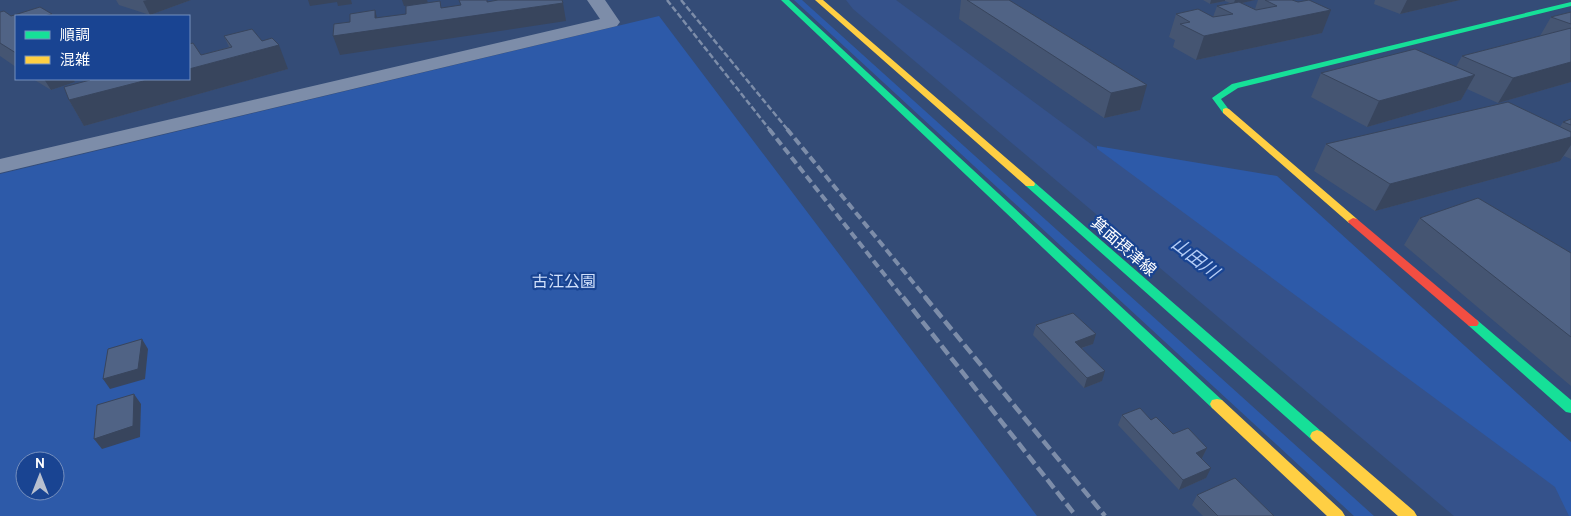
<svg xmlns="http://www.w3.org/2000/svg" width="1571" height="516" viewBox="0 0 1571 516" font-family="Cabin,'Noto Sans JP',sans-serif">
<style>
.green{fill:#2d5aa9;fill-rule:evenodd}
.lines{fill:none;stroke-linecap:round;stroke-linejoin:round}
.river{fill:#35528b;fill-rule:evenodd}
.street{fill:#7d8da9;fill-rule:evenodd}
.fast{fill:#16e098;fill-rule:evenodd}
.slow{fill:#ffcf43;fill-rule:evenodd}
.jam{fill:#f24e42;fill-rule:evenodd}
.rail-far2{stroke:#7d8da9;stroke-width:2.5;stroke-dasharray:6 2.5;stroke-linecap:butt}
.rail-far1{stroke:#7d8da9;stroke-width:4;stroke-dasharray:8 4;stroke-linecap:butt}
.rail{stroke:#7d8da9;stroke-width:4.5;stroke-dasharray:11 4.5;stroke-linecap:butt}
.wall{fill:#455572}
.shaded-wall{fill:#38455d}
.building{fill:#506385;stroke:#38455d}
.labels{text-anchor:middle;stroke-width:4.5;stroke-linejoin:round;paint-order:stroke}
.street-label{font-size:16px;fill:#fff;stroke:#194492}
.park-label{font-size:16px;fill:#d0e0fb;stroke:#194492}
.water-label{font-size:18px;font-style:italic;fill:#b5cdf6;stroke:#194492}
</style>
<rect width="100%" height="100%" fill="#344c77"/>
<path class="green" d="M 794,0 L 802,0 L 1374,516 L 1354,516 Z
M 659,16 L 1037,516 L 0,516 L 0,174 ZM 25,461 L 55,461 L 55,491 L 25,491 Z
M 1097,146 L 1277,176 L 1571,442 L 1571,516 L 1560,516 L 1097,159 Z"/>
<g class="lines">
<path class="river" d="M 846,0 L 896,0 L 1555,487 L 1569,516 L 1454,516 L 853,9 Z"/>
<path class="street" d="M 587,0 L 605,0 L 620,22 L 617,26 L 0,173 L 0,159 L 600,19 Z"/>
<path class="fast" d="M 781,0 L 789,0 L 1222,400 L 1224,404 L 1222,408 L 1217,409 L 1212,408 Z
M 1571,2 L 1571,6 L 1238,88 L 1221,99 L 1230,111 L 1229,113 L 1223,113 L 1212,98 L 1232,84 Z
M 1030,181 L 1034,182 L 1322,432 L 1324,436 L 1322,440 L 1317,442 L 1312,440 L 1026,186 L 1025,184 Z
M 1473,319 L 1477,320 L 1571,400 L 1571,413 L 1566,412 L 1469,326 L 1467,323 L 1469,320 Z"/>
<path class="slow" d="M 815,0 L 823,0 L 1034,182 L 1035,184 L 1034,186 L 1026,186 Z
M 1226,108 L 1229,109 L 1357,219 L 1358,221 L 1357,223 L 1349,223 L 1223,113 L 1223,109 Z
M 1217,399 L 1222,400 L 1342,511 L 1345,516 L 1327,516 L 1212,408 L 1210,404 L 1212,400 Z
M 1317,430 L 1322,432 L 1414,511 L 1417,516 L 1398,516 L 1312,440 L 1310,436 L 1312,432 Z"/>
<path class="jam" d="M 1353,218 L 1357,219 L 1477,320 L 1479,323 L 1477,326 L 1469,326 L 1349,223 L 1348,221 Z"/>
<path class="rail-far2" d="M 667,0 L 770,130
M 681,0 L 788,130"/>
<path class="rail-far1" d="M 769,129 L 903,298
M 787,129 L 926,298"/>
<path class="rail" d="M 903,297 L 1076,516
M 925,297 L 1105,516"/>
</g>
<path class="wall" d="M 116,0 L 191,0 L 150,15 L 119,5 Z
M 961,0 L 1009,0 L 1140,110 L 1104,118 L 959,19 Z
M 1203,0 L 1255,0 L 1242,3 L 1255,9 L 1258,0 L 1292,0 L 1322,33 L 1196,60 L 1173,47 L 1175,40 L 1169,37 L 1176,14 L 1213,17 L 1217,6 L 1230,3 L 1225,1 L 1210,4 Z
M 1375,0 L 1460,0 L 1400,14 L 1374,4 Z
M 0,12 L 11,16 L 52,14 L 53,16 L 16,16 L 16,67 L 0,56 Z
M 1571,12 L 1571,82 L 1498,103 L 1467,89 L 1461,100 L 1367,127 L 1311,97 L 1321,73 L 1456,67 L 1462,56 L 1540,36 L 1551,17 Z
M 224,36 L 262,41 L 288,69 L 84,126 L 69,100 L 90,80 L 189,79 L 201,55 L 229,47 Z
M 33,79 L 73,79 L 75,82 L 51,90 Z
M 1571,119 L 1571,159 L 1564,156 L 1560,161 L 1375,211 L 1314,171 L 1326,144 L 1560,127 L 1563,122 Z
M 1420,218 L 1571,253 L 1571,386 L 1404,245 Z
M 1036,325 L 1093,344 L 1082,348 L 1102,381 L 1084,388 L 1033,335 Z
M 1122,415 L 1151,420 L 1173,434 L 1207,448 L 1202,458 L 1206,478 L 1179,490 L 1118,425 Z
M 1197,495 L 1274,516 L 1203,516 L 1192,505 Z"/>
<path class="shaded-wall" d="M 147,0 L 191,0 L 150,15 L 143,1 Z
M 308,0 L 351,0 L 352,4 L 338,6 L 337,2 L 310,6 Z
M 402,0 L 427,0 L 428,3 L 404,6 Z
M 1211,0 L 1225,0 L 1225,1 L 1210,4 Z
M 1235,0 L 1255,0 L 1233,5 Z
M 1407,0 L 1460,0 L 1400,14 Z
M 563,3 L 566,21 L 340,55 L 333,36 L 375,18 L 375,10 L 380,29 Z
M 1331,10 L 1322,33 L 1196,60 L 1204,36 Z
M 279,45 L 288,69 L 84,126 L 69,100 L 151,79 L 189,79 L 189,69 Z
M 1571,62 L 1571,82 L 1498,103 L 1513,78 Z
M 1475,75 L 1461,100 L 1367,127 L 1379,101 Z
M 44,79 L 73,79 L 75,82 L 51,90 Z
M 1147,85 L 1140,110 L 1104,118 L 1111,93 Z
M 1571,137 L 1571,145 L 1560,161 L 1375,211 L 1390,184 Z
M 1096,334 L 1093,344 L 1072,351 L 1075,342 Z
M 142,339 L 148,349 L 145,379 L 110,389 L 103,379 Z
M 1105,371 L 1102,381 L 1084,388 L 1087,378 Z
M 134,394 L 141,404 L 140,437 L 102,449 L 94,439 Z
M 1207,448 L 1202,458 L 1192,463 L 1196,453 Z
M 1211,468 L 1206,478 L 1179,490 L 1183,480 Z"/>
<path class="building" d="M 459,0 L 487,0 L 487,2 L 498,0 L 562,0 L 563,3 L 333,36 L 334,24 L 350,22 L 350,14 L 375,10 L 375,18 L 406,14 L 406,6 L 440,1 L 441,8 L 461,5 Z
M 967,0 L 1009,0 L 1147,85 L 1111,93 Z
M 1265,0 L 1292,0 L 1298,2 L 1309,0 L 1331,10 L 1204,36 L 1180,24 L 1190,22 L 1176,14 L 1198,9 L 1213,17 L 1233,14 L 1217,6 L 1239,2 L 1256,10 L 1277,6 Z
M 40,7 L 52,14 L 44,16 L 16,16 L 16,24 L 15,25 L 16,25 L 16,53 L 0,43 L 0,12 L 4,11 L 11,16 Z
M 1571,12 L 1571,24 L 1551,17 Z
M 1571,28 L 1571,62 L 1513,78 L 1462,56 Z
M 252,29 L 262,41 L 272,38 L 279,45 L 189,69 L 189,44 L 193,43 L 201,55 L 232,47 L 224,36 Z
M 1415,49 L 1475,75 L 1379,101 L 1321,73 Z
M 89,79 L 151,79 L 69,100 L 64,87 L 90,80 Z
M 1508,102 L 1571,132 L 1571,137 L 1390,184 L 1326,144 Z
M 1571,119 L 1571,125 L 1563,122 Z
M 1478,198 L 1571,253 L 1571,337 L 1420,218 Z
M 1073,313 L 1096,334 L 1075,342 L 1105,371 L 1087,378 L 1036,325 Z
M 142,339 L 138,369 L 103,379 L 108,349 Z
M 134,394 L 133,426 L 94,439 L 97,405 Z
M 1140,408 L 1151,420 L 1156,417 L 1173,434 L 1188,428 L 1207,448 L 1196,453 L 1211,468 L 1183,480 L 1122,415 Z
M 1235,478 L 1274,516 L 1218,516 L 1197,495 Z"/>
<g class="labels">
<g class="street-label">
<text transform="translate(1124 246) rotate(41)" y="6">箕面摂津線</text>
</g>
<g class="park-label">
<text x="564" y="287">古江公園</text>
</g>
<g class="water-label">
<text transform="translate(1195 258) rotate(38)" y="6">山田川</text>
</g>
</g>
<rect x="15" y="15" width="175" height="65" fill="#194492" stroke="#758fbe"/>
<rect x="25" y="31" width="25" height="8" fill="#16e098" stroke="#758fbe"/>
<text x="60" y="40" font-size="15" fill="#ffffff">順調</text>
<rect x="25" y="56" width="25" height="8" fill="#ffcf43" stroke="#758fbe"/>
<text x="60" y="65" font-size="15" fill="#ffffff">混雑</text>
<g transform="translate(40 476)"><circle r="24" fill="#194492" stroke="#758fbe"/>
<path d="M0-4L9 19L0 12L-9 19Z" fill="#b8c0cf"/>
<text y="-8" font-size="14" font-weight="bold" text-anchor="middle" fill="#ffffff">N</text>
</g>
</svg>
